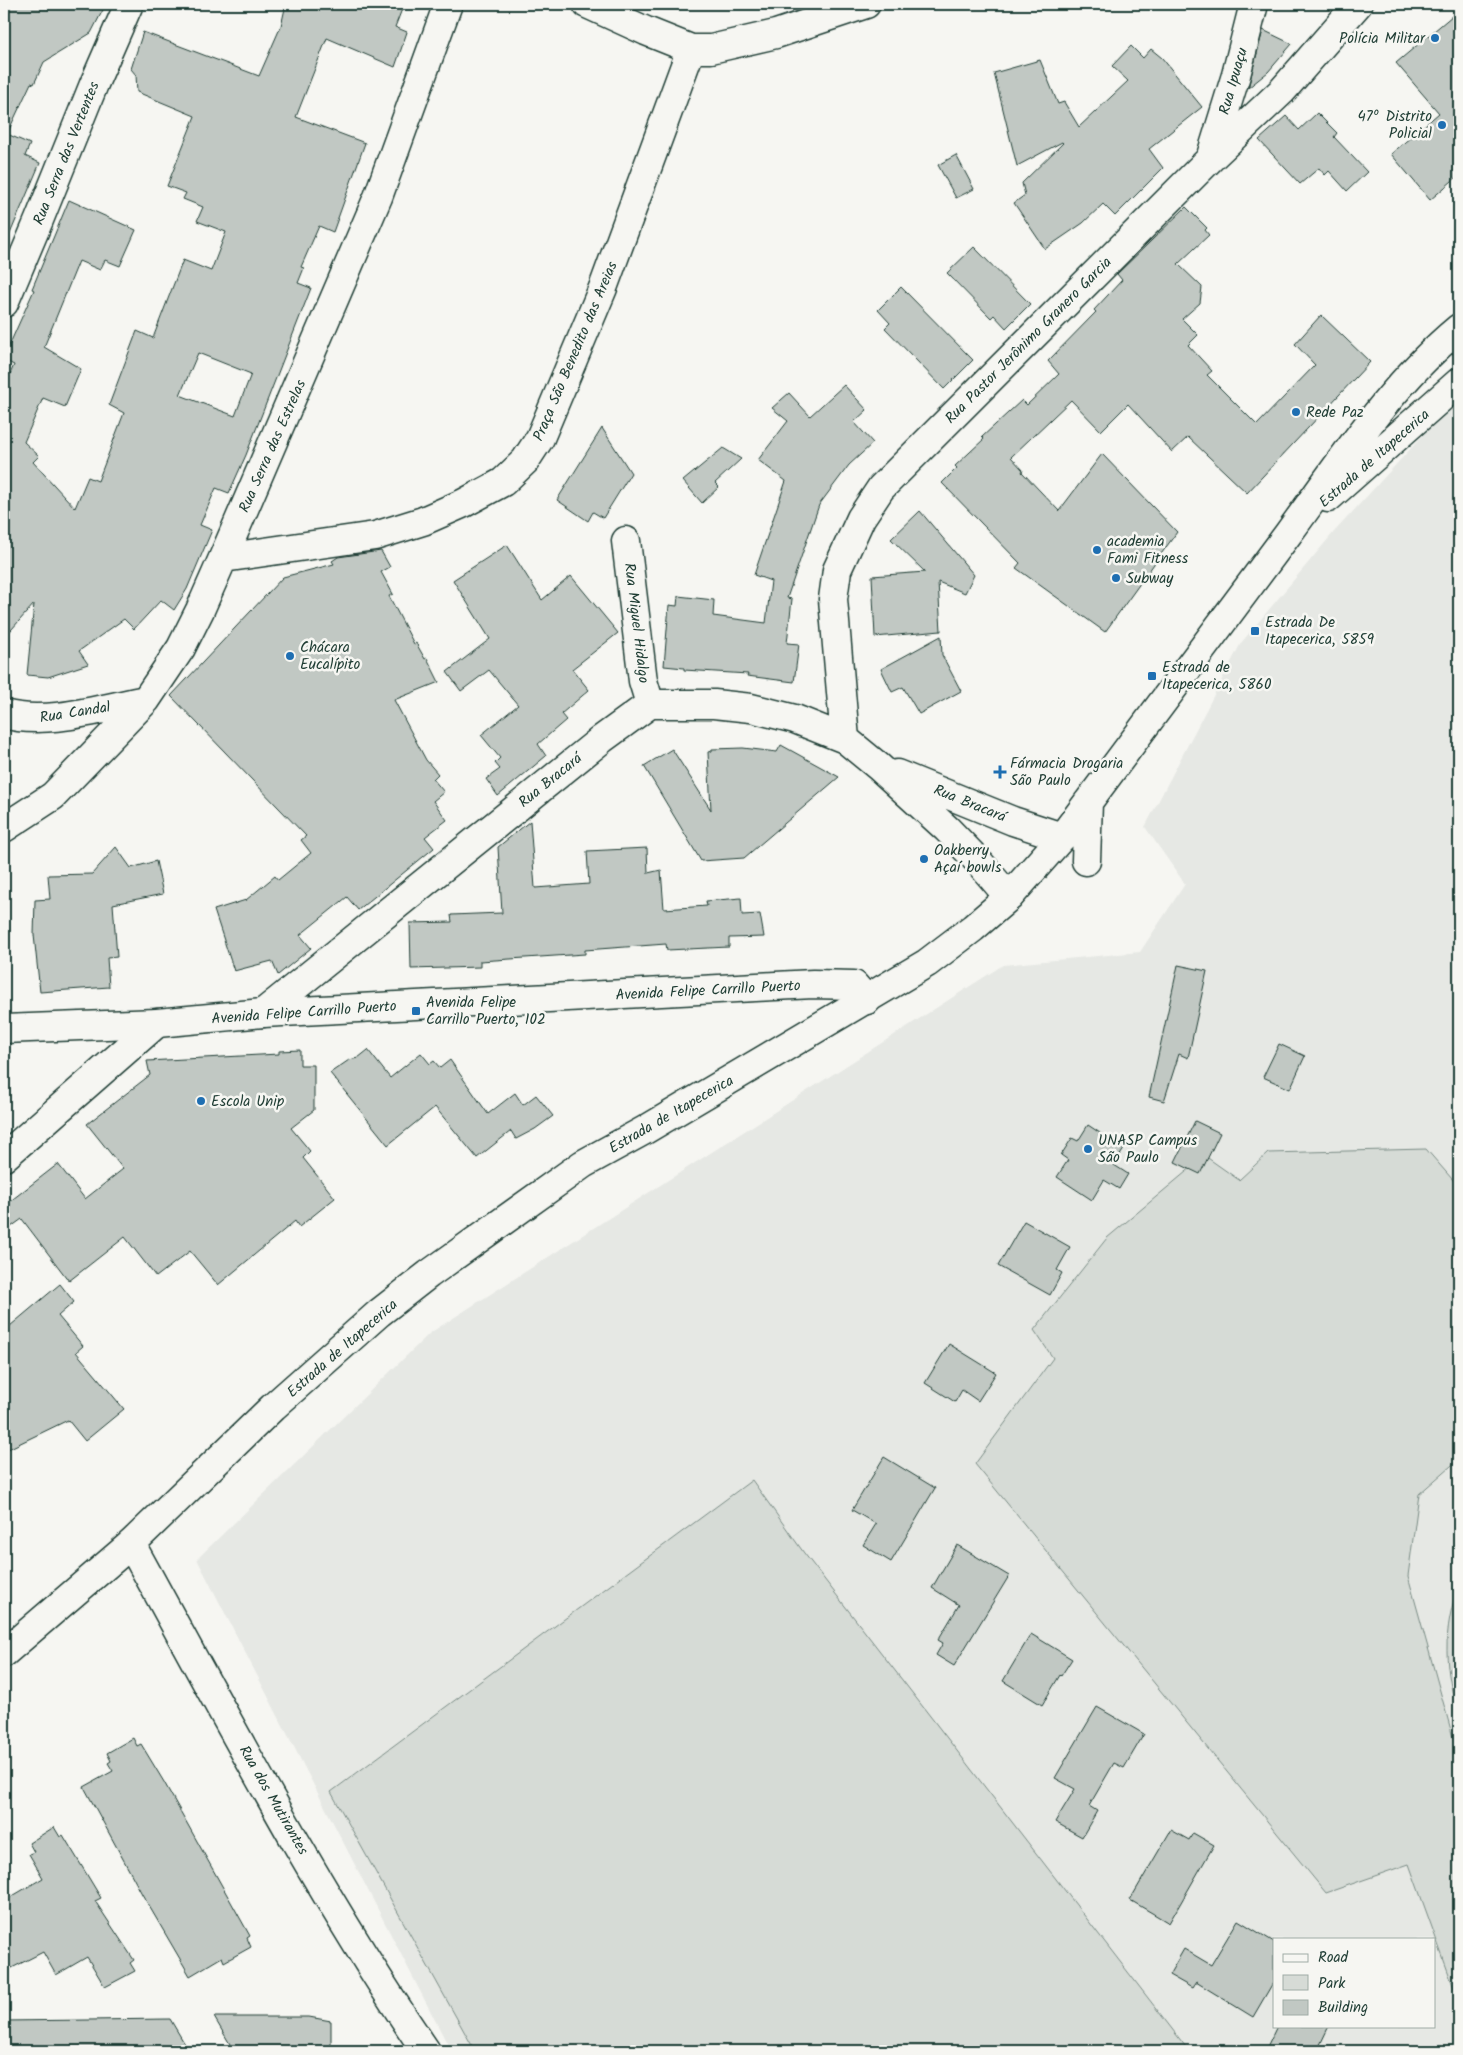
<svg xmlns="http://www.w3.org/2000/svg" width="1463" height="2055" viewBox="0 0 1463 2055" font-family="Kalam,sans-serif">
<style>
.built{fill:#e6e8e4;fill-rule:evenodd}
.green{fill:#d6dbd6;stroke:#7a8c85}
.building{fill:#c1c8c3;stroke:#1f3d34;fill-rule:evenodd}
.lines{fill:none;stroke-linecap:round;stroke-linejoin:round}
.street-casing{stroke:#1f3d34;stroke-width:31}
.secondary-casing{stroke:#1f3d34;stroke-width:31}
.primary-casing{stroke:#1f3d34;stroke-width:31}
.street{stroke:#f6f6f2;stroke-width:28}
.secondary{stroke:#f6f6f2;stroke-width:28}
.primary{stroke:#f6f6f2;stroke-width:28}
.poi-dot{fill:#1f6fb2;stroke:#f6f6f2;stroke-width:2}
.labels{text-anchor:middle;stroke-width:5;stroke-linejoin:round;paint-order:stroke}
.poi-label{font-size:15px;fill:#1f3d34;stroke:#f6f6f2;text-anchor:start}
.street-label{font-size:15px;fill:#1f3d34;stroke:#f6f6f2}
</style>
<rect width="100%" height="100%" fill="#f6f6f2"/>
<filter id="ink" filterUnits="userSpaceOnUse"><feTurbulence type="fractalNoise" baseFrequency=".02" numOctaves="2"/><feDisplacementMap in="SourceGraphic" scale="10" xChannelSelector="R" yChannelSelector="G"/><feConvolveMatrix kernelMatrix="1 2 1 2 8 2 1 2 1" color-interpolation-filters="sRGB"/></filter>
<g filter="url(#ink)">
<path class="built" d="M 1459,396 L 1459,2051 L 451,2051 L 197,1559 L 430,1333 L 1003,965 L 1140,952 L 1185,884 L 1145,827 L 1241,643 L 1334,532 ZM 1274,1939 L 1434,1939 L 1434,2026 L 1274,2026 Z"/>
<path class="green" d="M 1426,1149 L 1459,1187 L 1459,1459 L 1419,1494 L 1408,1576 L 1459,1759 L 1459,2002 L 1409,1864 L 1326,1893 L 975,1464 L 1053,1358 L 1034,1330 L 1107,1238 L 1205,1156 L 1239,1180 L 1268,1153 Z
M 752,1480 L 804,1553 L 1189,2051 L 475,2051 L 331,1792 Z
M 1459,1587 L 1459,1713 C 1444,1675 1442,1626 1459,1587 Z"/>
<path class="building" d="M 4,4 L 106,4 L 91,33 L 44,62 L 34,84 L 31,83 L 7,134 L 30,144 L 25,156 L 40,163 L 4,248 Z
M 286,4 L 404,4 L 395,27 L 407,32 L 395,67 L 327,38 L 296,117 L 365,143 L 333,232 L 319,226 L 301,267 L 304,268 L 298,283 L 311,288 L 246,455 L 229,493 L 216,488 L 200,525 L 212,530 L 187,589 L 174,610 L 161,600 L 134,629 L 124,619 L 79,651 L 88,664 L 48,677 L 27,675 L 34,604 L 4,638 L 4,388 L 14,365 L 4,360 L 4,357 L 34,290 L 32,289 L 69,200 L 136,230 L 120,266 L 105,260 L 100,270 L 79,261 L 44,347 L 81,369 L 65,407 L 43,398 L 24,442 L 39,456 L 33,462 L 75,508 L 88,477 L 98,481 L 124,413 L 109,405 L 137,331 L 153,338 L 183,260 L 211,271 L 226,232 L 197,221 L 203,207 L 183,199 L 186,193 L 167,186 L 195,116 L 137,92 L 136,75 L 131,69 L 143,32 L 259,76 L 281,26 ZM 198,353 L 251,374 L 235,416 L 180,395 Z
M 1459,10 L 1459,175 L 1430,200 L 1391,154 L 1439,113 L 1396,63 Z
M 1263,30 L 1292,44 L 1268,72 L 1248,88 Z
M 1131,46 L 1143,58 L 1151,49 L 1162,58 L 1202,107 L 1149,149 L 1163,168 L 1115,216 L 1103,204 L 1083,223 L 1045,249 L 1014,203 L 1025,195 L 1022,183 L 1063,143 L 1062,142 L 1017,166 L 994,73 L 1040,60 L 1058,104 L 1064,102 L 1079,127 L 1128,81 L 1112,66 Z
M 1317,113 L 1337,133 L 1334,137 L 1367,172 L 1347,191 L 1329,171 L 1325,175 L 1319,168 L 1300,184 L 1259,140 L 1286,116 L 1299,130 Z
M 956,155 L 974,189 L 956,198 L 938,165 Z
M 1186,207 L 1207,228 L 1205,230 L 1209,235 L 1178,264 L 1202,287 L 1200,303 L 1182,319 L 1198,335 L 1188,345 L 1212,371 L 1207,375 L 1257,425 L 1315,365 L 1295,344 L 1321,315 L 1370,362 L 1247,493 L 1188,437 L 1172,452 L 1128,404 L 1101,431 L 1071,400 L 1011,457 L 1023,470 L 1022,472 L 1059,511 L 1102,454 L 1177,532 L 1105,632 L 1016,568 L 1020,563 L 942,483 L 957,468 L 955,466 L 984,439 L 982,437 L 1022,400 L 1027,405 L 1059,374 L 1048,361 L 1096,312 L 1094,310 L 1122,280 L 1117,274 Z
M 974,247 L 1030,304 L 1006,328 L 994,315 L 991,318 L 947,273 Z
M 901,287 L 973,360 L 944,389 L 885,328 L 890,323 L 878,310 Z
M 844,385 L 867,410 L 854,422 L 873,443 L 849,465 L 819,505 L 787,598 L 792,599 L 787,643 L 799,644 L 794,682 L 747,676 L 748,674 L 684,670 L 684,668 L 664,666 L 669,605 L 677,606 L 678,596 L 714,600 L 713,616 L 766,623 L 771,581 L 754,575 L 786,481 L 758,460 L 788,421 L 772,408 L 789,393 L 810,416 Z
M 602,428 L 631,473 L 603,518 L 593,512 L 588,521 L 557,500 Z
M 723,448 L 741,459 L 715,483 L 719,487 L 702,503 L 683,481 Z
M 920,511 L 974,575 L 965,593 L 938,582 L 941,631 L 875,637 L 872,576 L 925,572 L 891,539 Z
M 507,545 L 542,600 L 571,576 L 618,633 L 572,669 L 589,690 L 561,714 L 566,720 L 538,744 L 546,756 L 498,796 L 486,779 L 500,769 L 495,763 L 500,758 L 481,735 L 518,705 L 489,670 L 461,691 L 447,672 L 490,639 L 453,580 Z
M 381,551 L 390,567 L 381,572 L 393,594 L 389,596 L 414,644 L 416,643 L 425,659 L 427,658 L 439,682 L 394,700 L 426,760 L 438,774 L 433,779 L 444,792 L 433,801 L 447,820 L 425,837 L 434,848 L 358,910 L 347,897 L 300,935 L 311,948 L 278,975 L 272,961 L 234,971 L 214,910 L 246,900 L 275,876 L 278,880 L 311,853 L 301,840 L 306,836 L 171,696 L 283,577 L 334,564 L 332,561 L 338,557 Z
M 941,636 L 942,655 L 961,691 L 919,714 L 903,687 L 892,692 L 881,669 Z
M 781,745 L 839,777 L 744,858 L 701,861 L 644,766 L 672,749 L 711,810 L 708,752 L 712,751 L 712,749 L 743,748 L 777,752 Z
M 530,821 L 535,888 L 589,884 L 587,851 L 647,848 L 648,873 L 661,870 L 664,909 L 707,906 L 706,901 L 741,898 L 742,915 L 760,914 L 764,937 L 729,938 L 729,947 L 667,950 L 666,944 L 585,950 L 585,954 L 480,961 L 480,967 L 411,969 L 410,923 L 452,922 L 451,915 L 502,913 L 498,847 Z
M 116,847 L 131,868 L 156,861 L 163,894 L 113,904 L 117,957 L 107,958 L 109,987 L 40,992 L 34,935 L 35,900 L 50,899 L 48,875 L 92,874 Z
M 1178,965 L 1207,971 L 1188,1058 L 1179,1054 L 1164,1101 L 1149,1097 Z
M 1279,1044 L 1305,1056 L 1290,1089 L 1263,1077 Z
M 300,1050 L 300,1065 L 314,1065 L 314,1110 L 291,1128 L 310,1151 L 303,1158 L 335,1198 L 299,1227 L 295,1221 L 218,1285 L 190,1251 L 156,1277 L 125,1237 L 69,1281 L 22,1219 L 4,1232 L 4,1206 L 58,1164 L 85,1199 L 123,1169 L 87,1124 L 150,1075 L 147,1061 L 279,1054 L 279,1051 Z
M 368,1050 L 390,1078 L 421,1053 L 430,1064 L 434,1061 L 440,1068 L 450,1060 L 488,1114 L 515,1093 L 523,1105 L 536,1095 L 553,1116 L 535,1129 L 516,1139 L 511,1131 L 477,1158 L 435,1107 L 388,1145 L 330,1073 L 349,1060 L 358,1058 Z
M 1195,1121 L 1220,1133 L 1200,1174 L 1175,1162 Z
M 1088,1125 L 1124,1149 L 1114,1165 L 1128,1174 L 1119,1189 L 1104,1180 L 1092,1200 L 1057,1177 L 1068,1160 L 1061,1155 L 1072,1138 L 1078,1141 Z
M 1024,1221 L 1070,1247 L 1057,1270 L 1062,1273 L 1050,1295 L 998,1266 Z
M 60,1284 L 74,1302 L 58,1316 L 83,1346 L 76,1352 L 124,1409 L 85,1441 L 68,1420 L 4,1451 L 4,1331 Z
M 949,1344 L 996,1373 L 978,1401 L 962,1390 L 955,1402 L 925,1383 Z
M 884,1457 L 935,1488 L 891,1562 L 863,1545 L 876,1524 L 852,1510 Z
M 957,1545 L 1009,1576 L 954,1666 L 936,1655 L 943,1643 L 938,1640 L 959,1605 L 932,1588 Z
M 1031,1634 L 1072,1659 L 1061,1676 L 1060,1675 L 1042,1705 L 1003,1681 Z
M 1097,1707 L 1144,1734 L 1124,1768 L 1114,1763 L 1089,1806 L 1097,1811 L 1082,1837 L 1055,1822 L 1075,1789 L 1055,1778 Z
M 133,1738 L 137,1746 L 141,1744 L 164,1782 L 250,1936 L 247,1938 L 251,1947 L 224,1962 L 222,1957 L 190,1976 L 142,1894 L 84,1787 L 113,1771 L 108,1763 L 111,1761 L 107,1753 Z
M 54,1827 L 60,1837 L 63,1835 L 101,1898 L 95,1901 L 134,1960 L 130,1963 L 135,1971 L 105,1987 L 87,1957 L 56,1975 L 43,1952 L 4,1972 L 4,1901 L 43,1878 L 29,1854 L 34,1852 L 29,1843 Z
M 1171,1830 L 1189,1840 L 1193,1833 L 1214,1845 L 1169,1923 L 1130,1900 Z
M 1238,1920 L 1274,1942 L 1274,1981 L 1253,2017 L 1196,1982 L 1192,1988 L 1169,1975 L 1184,1949 L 1211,1965 Z
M 214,2017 L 309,2017 L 331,2021 L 331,2051 L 234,2051 Z
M 170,2019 L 189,2051 L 4,2051 L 4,2021 Z
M 1277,2026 L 1329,2026 L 1317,2051 L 1265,2051 Z"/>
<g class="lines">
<g class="street-casing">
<path id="street" d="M 587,4 L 646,31 L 691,49 L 711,49 L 776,34 L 866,4
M 1211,156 L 1236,75 L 1254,4
M 4,303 L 39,220 L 94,84 L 129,4
M 626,541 L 643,681 L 650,704
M 223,558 L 375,536 L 423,521 L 464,503 L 503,482 L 525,461 L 540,438 L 603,288 L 691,49
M 4,714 C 46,726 103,708 146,700
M 845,739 L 833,599 L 837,570 L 861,518 L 881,488 L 1211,158 L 1282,91 L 1358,4
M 897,774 L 1013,821 L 1062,837
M 4,828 L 53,796 L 146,700 L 181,648 L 200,610 L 223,558 L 378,197 L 448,4
M 263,1013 L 602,739 L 650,704 L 714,704 L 751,708 L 795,719 L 845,739 L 879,767 L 947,829 L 978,861 L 1009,897
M 4,1157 L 157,1023"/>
</g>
<g class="secondary-casing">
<path id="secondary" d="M 4,1029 L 157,1023 L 263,1013 L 813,984 L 854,985 L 867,1000
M 131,1544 C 225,1715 316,1890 426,2051"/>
</g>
<g class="primary-casing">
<path id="primary" d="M 1328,498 L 1459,382
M 1086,861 L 1088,802
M 4,1653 L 131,1544 L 273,1407 L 379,1313 L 429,1274 L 583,1164 L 645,1130 L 927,963 L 973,928 L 1009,897 L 1062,837 C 1137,736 1212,635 1288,534 C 1341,462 1390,385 1459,328"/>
</g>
<use href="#street" class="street"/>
<use href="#secondary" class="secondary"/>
<use href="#primary" class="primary"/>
</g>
</g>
<g class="poi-dot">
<circle cx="1435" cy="38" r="5"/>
<circle cx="1442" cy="125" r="5"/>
<circle cx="1296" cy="412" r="5"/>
<circle cx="1097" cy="550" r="5"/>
<circle cx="1116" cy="578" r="5"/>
<rect x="1250" y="626" width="10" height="10" rx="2.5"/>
<circle cx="290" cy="656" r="5"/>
<rect x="1147" y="671" width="10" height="10" rx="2.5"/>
<path d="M997.5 764.5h5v5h5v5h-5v5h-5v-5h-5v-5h5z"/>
<circle cx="924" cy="859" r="5"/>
<rect x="411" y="1006" width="10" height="10" rx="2.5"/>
<circle cx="201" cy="1101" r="5"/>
<circle cx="1088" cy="1149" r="5"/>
</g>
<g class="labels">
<g class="poi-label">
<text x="1425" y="43" text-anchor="end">Polícia Militar</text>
<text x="1432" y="121" text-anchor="end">47º Distrito<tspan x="1432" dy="17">Policial</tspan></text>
<text x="1306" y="417">Rede Paz</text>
<text x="1107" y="546">academia<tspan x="1107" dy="17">Fami Fitness</tspan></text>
<text x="1126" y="583">Subway</text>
<text x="1265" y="627">Estrada De<tspan x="1265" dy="17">Itapecerica, 5859</tspan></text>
<text x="300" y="652">Chácara<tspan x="300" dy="17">Eucalípito</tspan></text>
<text x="1162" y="672">Estrada de<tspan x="1162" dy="17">Itapecerica, 5860</tspan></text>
<text x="1010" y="768">Fármacia Drogaria<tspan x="1010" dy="17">São Paulo</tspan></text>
<text x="934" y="855">Oakberry<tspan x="934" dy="17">Açaí bowls</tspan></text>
<text x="426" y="1007">Avenida Felipe<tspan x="426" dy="17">Carrillo Puerto, 102</tspan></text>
<text x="211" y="1106">Escola Unip</text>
<text x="1098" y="1145">UNASP Campus<tspan x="1098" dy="17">São Paulo</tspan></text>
</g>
<g class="street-label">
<text transform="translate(1233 81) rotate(-74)" y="5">Rua Ipuaçu</text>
<text transform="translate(66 153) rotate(-68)" y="5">Rua Serra das Vertentes</text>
<text transform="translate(1028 340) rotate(-45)" y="5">Rua Pastor Jerônimo Granero Garcia</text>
<text transform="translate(575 351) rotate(-67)" y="5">Praça São Benedito das Areias</text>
<text transform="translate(272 446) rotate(-66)" y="5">Rua Serra das Estrelas</text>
<text transform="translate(1374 458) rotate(-41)" y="5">Estrada de Itapecerica</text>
<text transform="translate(637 623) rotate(83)" y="5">Rua Miguel Hidalgo</text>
<text transform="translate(75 712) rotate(-9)" y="5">Rua Candal</text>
<text transform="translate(550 780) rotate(-39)" y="5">Rua Bracará</text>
<text transform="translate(970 803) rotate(22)" y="5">Rua Bracará</text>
<text transform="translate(708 990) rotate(-3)" y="5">Avenida Felipe Carrillo Puerto</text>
<text transform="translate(304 1012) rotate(-4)" y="5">Avenida Felipe Carrillo Puerto</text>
<text transform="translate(671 1114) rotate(-30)" y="5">Estrada de Itapecerica</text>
<text transform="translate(342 1348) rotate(-41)" y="5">Estrada de Itapecerica</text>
<text transform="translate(274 1800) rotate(60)" y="5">Rua dos Mutirantes</text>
</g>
</g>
<rect width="1463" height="2055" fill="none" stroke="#f6f6f2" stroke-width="20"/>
<rect x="10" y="10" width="1443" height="2035" fill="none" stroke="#1f3d34" stroke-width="2" filter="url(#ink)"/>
<rect x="1273" y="1938" width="162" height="90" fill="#f6f6f2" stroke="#a0aca6"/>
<rect x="1283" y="1954" width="25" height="8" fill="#f6f6f2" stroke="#a0aca6"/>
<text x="1318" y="1962" font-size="15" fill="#1f3d34">Road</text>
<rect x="1283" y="1975" width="25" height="15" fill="#d6dbd6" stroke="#a0aca6"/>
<text x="1318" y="1988" font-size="15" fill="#1f3d34">Park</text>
<rect x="1283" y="2000" width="25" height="15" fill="#c1c8c3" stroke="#a0aca6"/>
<text x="1318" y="2012" font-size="15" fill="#1f3d34">Building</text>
</svg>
